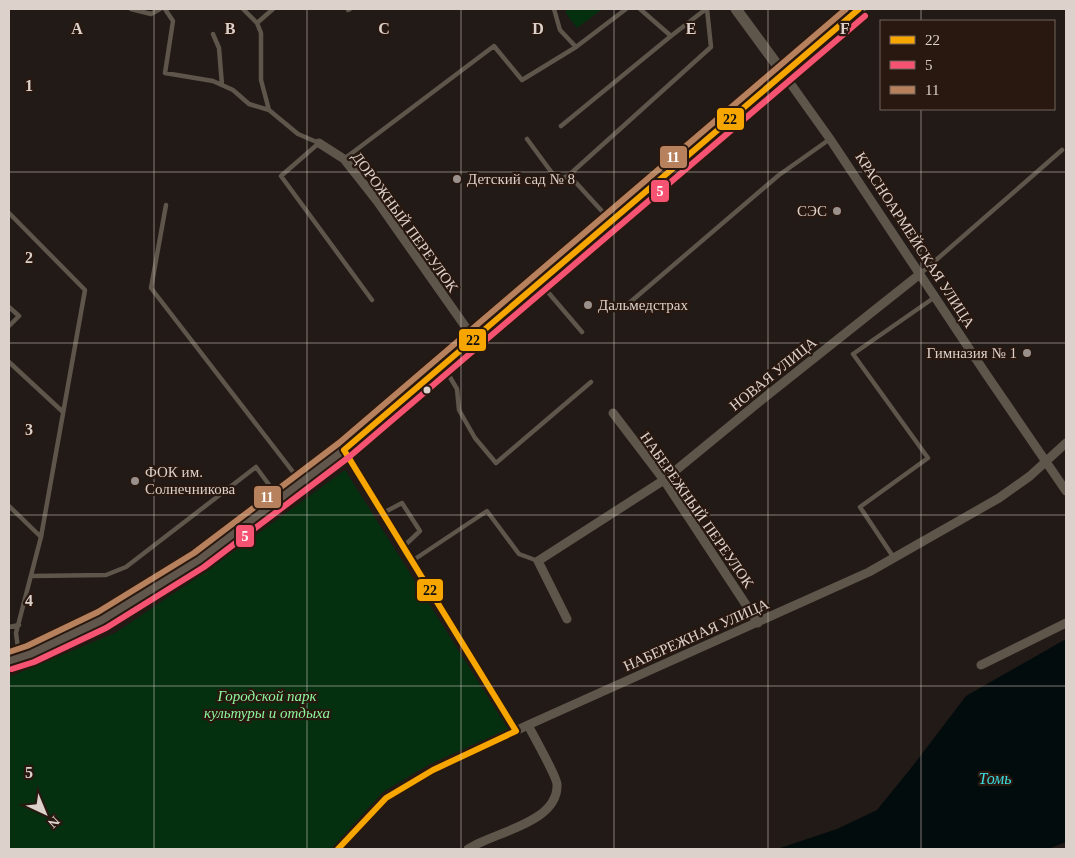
<svg xmlns="http://www.w3.org/2000/svg" width="1075" height="858" viewBox="0 0 1075 858" font-family="Georgia,serif">
<style>
.green{fill:#053010}
.water{fill:#030c0d}
.lines{fill:none;stroke-linecap:round;stroke-linejoin:round}
.service{stroke:#5e554b;stroke-width:4.5}
.minor{stroke:#5e554b;stroke-width:9}
.tertiary{stroke:#5e554b;stroke-width:11}
.secondary{stroke:#61564c;stroke-width:14}
.bus-1-casing{stroke:#281810;stroke-width:10}
.bus-2-casing{stroke:#281810;stroke-width:10}
.bus-3-casing{stroke:#281810;stroke-width:10}
.bus-1{stroke:#f7a600;stroke-width:6}
.bus-2{stroke:#f65372;stroke-width:6}
.bus-3{stroke:#b6815c;stroke-width:6}
.grid{fill:none;stroke:#dcd1cb;stroke-width:1;stroke-opacity:0.55}
.poi-dot{fill:#9b918c;stroke:#281810;stroke-width:2}
.bus-dot{fill:#dcd1cb;stroke:#281810;stroke-width:2}
.labels{text-anchor:middle;stroke-width:4.5;stroke-linejoin:round;paint-order:stroke}
.poi-label{font-size:15px;fill:#dcd1cb;stroke:#281810;text-anchor:start}
.street-label{font-size:15px;fill:#dcd1cb;stroke:#281810}
.park-label{font-size:15px;font-style:italic;fill:#8df79d;stroke:#281810}
.water-label{font-size:16px;font-style:italic;fill:#3bdbdf;stroke:#281810}
.grid-label{font-size:16px;text-anchor:middle;font-weight:bold;fill:#dcd1cb;stroke:#281810;stroke-width:4.5;stroke-linejoin:round;paint-order:stroke}
.line-badge{stroke:#281810;stroke-width:2}
.badge-label{font-size:14px;text-anchor:middle;font-weight:bold;fill:#fff}
.pale-badge-label{font-size:14px;text-anchor:middle;font-weight:bold;fill:#111}
</style>
<rect width="100%" height="100%" fill="#221a16"/>
<path class="green" d="M 569,9 L 602,9 L 577,28 L 565,12 Z
M 345,470 L 508,729 L 430,764 L 383,792 L 331,849 L 9,849 L 9,677 L 115,633 L 207,571 Z"/>
<path class="water" d="M 1066,639 L 1066,842 L 1048,849 L 777,849 L 837,829 L 877,810 L 915,763 L 966,696 Z"/>
<g class="lines">
<path class="service" d="M 131,9 L 151,14 L 160,9
M 165,9 L 173,21 L 165,73 L 213,81 L 233,90 L 249,104 L 269,110
M 243,9 L 257,23 L 261,33 L 261,80 L 269,110 L 298,134 L 319,143 L 281,176 L 372,300
M 554,9 L 560,30 L 576,47
M 640,9 L 671,36 L 706,9
M 348,10 L 350,9
M 257,23 L 273,9
M 213,34 L 219,48 L 222,85
M 561,126 L 671,36
M 527,139 L 558,181 L 569,175
M 344,159 L 494,46 L 522,80 L 576,47 L 626,9
M 166,205 L 151,288 L 300,481
M 9,213 L 85,290 L 41,537 L 16,633 L 19,656
M 610,220 L 569,175 L 711,47 L 707,9
M 920,274 L 1062,150
M 541,284 L 582,332
M 628,304 L 779,175 L 830,139
M 9,307 L 19,316 L 9,326
M 9,362 L 63,412
M 444,367 L 457,389 L 459,410 L 475,438 L 496,463 L 591,382
M 9,506 L 41,537
M 383,513 L 402,503 L 420,531 L 403,547
M 894,558 L 860,507 L 928,458 L 853,354 L 935,297
M 412,561 L 487,511 L 519,554 L 538,561
M 31,576 L 106,575 L 126,567 L 256,467 L 278,497
M 9,627 L 19,625"/>
<path class="minor" d="M 783,73 L 830,139 L 986,374 L 1066,491
M 319,143 L 344,159 L 377,201 L 474,339
M 613,413 L 664,480 L 758,623
M 344,450 L 516,731
M 567,619 L 538,561 L 664,480 L 764,398 L 920,274
M 981,665 L 1066,623
M 338,849 L 386,798 L 433,770 L 528,725 L 869,572 L 999,498 L 1030,476 L 1066,443
M 468,849 C 494,832 559,823 557,784 C 556,775 533,735 528,725"/>
<path class="tertiary" d="M 736,9 L 783,73"/>
<path class="secondary" d="M 9,661 L 30,654 L 102,620 L 199,560 L 344,450 L 859,9"/>
<g class="bus-1-casing">
<path id="bus-1" d="M 344,450 L 859,9
M 344,450 L 516,731
M 338,849 L 386,798 L 433,770 L 516,731"/>
</g>
<g class="bus-2-casing">
<path id="bus-2" d="M 12,669 L 34,662 L 106,628 L 204,567 L 349,457 L 865,16"/>
</g>
<g class="bus-3-casing">
<path id="bus-3" d="M 9,652 L 27,646 L 98,612 L 194,553 L 339,443 L 846,9"/>
</g>
<use href="#bus-1" class="bus-1"/>
<use href="#bus-2" class="bus-2"/>
<use href="#bus-3" class="bus-3"/>
</g>
<path class="grid" d="M 154,9 L 154,849M 307,9 L 307,849M 461,9 L 461,849M 614,9 L 614,849M 768,9 L 768,849M 921,9 L 921,21M 921,109 L 921,849M 9,172 L 1066,172M 9,343 L 1066,343M 9,515 L 1066,515M 9,686 L 1066,686"/>
<g class="poi-dot">
<circle cx="457" cy="179" r="5"/>
<circle cx="837" cy="211" r="5"/>
<circle cx="588" cy="305" r="5"/>
<circle cx="1027" cy="353" r="5"/>
<circle cx="135" cy="481" r="5"/>
</g>
<circle class="bus-dot" cx="427" cy="390" r="4.5"/>
<g class="labels">
<g class="poi-label">
<text x="467" y="184">Детский сад № 8</text>
<text x="827" y="216" text-anchor="end">СЭС</text>
<text x="598" y="310">Дальмедстрах</text>
<text x="1017" y="358" text-anchor="end">Гимназия № 1</text>
<text x="145" y="477">ФОК им.<tspan x="145" dy="17">Солнечникова</tspan></text>
</g>
<g class="street-label">
<text transform="translate(405 222) rotate(54)" y="5">ДОРОЖНЫЙ ПЕРЕУЛОК</text>
<text transform="translate(915 240) rotate(57)" y="5">КРАСНОАРМЕЙСКАЯ УЛИЦА</text>
<text transform="translate(773 374) rotate(-39)" y="5">НОВАЯ УЛИЦА</text>
<text transform="translate(697 510) rotate(55)" y="5">НАБЕРЕЖНЫЙ ПЕРЕУЛОК</text>
<text transform="translate(696 635) rotate(-24)" y="5">НАБЕРЕЖНАЯ УЛИЦА</text>
</g>
<g class="park-label">
<text x="267" y="701">Городской парк<tspan x="267" dy="17">культуры и отдыха</tspan></text>
</g>
<g class="water-label">
<text x="995" y="784">Томь</text>
</g>
</g>
<g class="grid-label">
<text x="77" y="34">A</text>
<text x="230" y="34">B</text>
<text x="384" y="34">C</text>
<text x="538" y="34">D</text>
<text x="691" y="34">E</text>
<text x="845" y="34">F</text>
<text x="29" y="91">1</text>
<text x="29" y="263">2</text>
<text x="29" y="435">3</text>
<text x="29" y="606">4</text>
<text x="29" y="778">5</text>
</g>
<g class="line-badge">
<rect x="716" y="107" width="29" height="24" rx="5" fill="#f7a600"/>
<rect x="659" y="145" width="29" height="24" rx="5" fill="#b6815c"/>
<rect x="650" y="179" width="20" height="24" rx="5" fill="#f65372"/>
<rect x="458" y="328" width="29" height="24" rx="5" fill="#f7a600"/>
<rect x="253" y="485" width="29" height="24" rx="5" fill="#b6815c"/>
<rect x="235" y="524" width="20" height="24" rx="5" fill="#f65372"/>
<rect x="416" y="578" width="28" height="24" rx="5" fill="#f7a600"/>
</g>
<g class="badge-label">
<text x="673" y="162">11</text>
<text x="660" y="196">5</text>
<text x="267" y="502">11</text>
<text x="245" y="541">5</text>
</g>
<g class="pale-badge-label">
<text x="730" y="124">22</text>
<text x="473" y="345">22</text>
<text x="430" y="595">22</text>
</g>
<rect width="1075" height="858" fill="none" stroke="#dcd1cb" stroke-width="20"/>
<rect x="880" y="20" width="175" height="90" fill="#281810" stroke="#70625b"/>
<rect x="890" y="36" width="25" height="8" fill="#f7a600" stroke="#70625b"/>
<text x="925" y="45" font-size="15" fill="#dcd1cb">22</text>
<rect x="890" y="61" width="25" height="8" fill="#f65372" stroke="#70625b"/>
<text x="925" y="70" font-size="15" fill="#dcd1cb">5</text>
<rect x="890" y="86" width="25" height="8" fill="#b6815c" stroke="#70625b"/>
<text x="925" y="95" font-size="15" fill="#dcd1cb">11</text>
<g transform="translate(45 813) rotate(136)" stroke="#281810" stroke-width="4" paint-order="stroke">
<path d="M0-4L9 19L0 12L-9 19Z" fill="#dcd1cb"/>
<text y="-8" font-size="14" font-weight="bold" text-anchor="middle" fill="#dcd1cb">N</text>
</g>
</svg>
